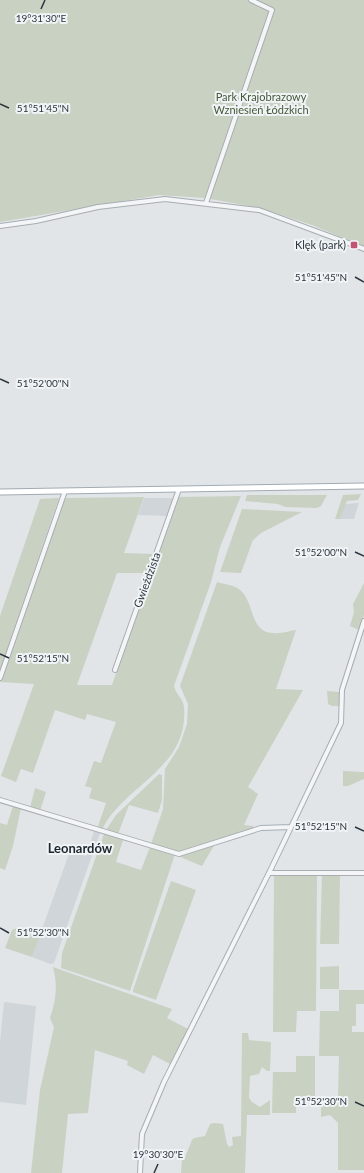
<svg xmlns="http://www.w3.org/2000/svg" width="364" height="1173" viewBox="0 0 364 1173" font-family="Lato,sans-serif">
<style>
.built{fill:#d0d5da}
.green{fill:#c9d1c3}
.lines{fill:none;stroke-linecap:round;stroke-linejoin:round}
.minor-casing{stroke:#a7adb2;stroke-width:6}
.major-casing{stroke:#a2abb3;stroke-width:7}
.minor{stroke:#f3f5f7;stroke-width:4}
.major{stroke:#fff;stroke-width:5}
.ticks{fill:none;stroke:#2b353e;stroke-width:1.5}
.poi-dot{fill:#c15375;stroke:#f1f4f6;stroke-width:1.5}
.labels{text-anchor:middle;stroke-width:4;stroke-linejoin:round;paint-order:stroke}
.park-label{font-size:11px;fill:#45593a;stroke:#f1f4f6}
.poi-label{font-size:11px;fill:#2b353e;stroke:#f1f4f6;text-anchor:end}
.street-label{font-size:11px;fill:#2b353e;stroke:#f1f4f6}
.quarter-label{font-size:13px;font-weight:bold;fill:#1d262f;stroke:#f1f4f6}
.ticks-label{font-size:10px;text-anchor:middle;fill:#2b353e;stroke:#f1f4f6;stroke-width:4;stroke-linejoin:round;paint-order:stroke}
</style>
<rect width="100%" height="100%" fill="#e1e5e8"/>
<path class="built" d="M 144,498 L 174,498 L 167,516 L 138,515 Z
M 359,503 L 354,519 L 340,519 L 345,504 Z
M 94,831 L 100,833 L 54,963 L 50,964 L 32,957 L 70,851 L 86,856 Z
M 4,1002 L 36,1006 L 26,1105 L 0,1102 L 0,1042 Z"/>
<path class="green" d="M 0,0 L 364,0 L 364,247 L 312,225 L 260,208 L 205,198 L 159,195 L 0,222 Z
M 361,494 L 358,500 L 347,501 L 340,519 L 335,519 L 343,495 Z
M 247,495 L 327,495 L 321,506 L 317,508 L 285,507 L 278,504 L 245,501 Z
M 241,496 L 220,547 L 211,582 L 174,686 C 176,695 184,699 184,708 C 189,769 122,786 102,830 L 100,829 L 98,826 L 106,803 L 89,798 L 92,788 L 85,786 L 94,761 L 101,763 L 116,722 L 87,714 L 85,720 L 55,710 L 33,773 L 21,769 L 16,782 L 1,776 L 34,684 L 0,682 L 64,498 L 144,497 L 124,553 L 154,554 L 147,573 L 117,573 L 77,685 L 112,685 L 179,497 Z
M 59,498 L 0,670 L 0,616 L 40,499 Z
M 242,509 L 302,512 L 261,533 L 253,540 L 241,573 L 220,572 Z
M 217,582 C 223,584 235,585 240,590 C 255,602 249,633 274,633 C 281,634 289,631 296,630 L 276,689 L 303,690 L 248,787 L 258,794 L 244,825 L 253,826 L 253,828 L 177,852 L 151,844 L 163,809 L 165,769 L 179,747 L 187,724 L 188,704 L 180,686 Z
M 364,583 L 364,615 L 359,630 L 350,626 L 354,612 L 353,604 Z
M 327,691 L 339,692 L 339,706 L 332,706 L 328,704 Z
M 343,771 L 364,772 L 364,779 L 348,786 L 343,786 Z
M 159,774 L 162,775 L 162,800 L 158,813 L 129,805 L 118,834 L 106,830 L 116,815 Z
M 35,788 L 46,792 L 40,811 L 30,808 Z
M 13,806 L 21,808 L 13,846 L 5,870 L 0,868 L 0,823 L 7,825 Z
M 104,834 L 123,840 L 116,862 L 141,870 L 150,847 L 175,854 L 130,991 L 61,968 L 62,953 Z
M 215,844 L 202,866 L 178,856 Z
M 274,874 L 317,876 L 316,1011 L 297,1011 L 296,1032 L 273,1032 Z
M 322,874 L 340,875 L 339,944 L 320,944 Z
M 171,881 L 196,890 L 156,1000 L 133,992 L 133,990 Z
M 17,928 L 40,936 L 32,957 L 5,948 L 12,930 Z
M 339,966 L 339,989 L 320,989 L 320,967 Z
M 53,967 L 172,1009 L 167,1018 L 188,1029 L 170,1064 L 153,1055 L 144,1074 L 127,1065 L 128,1061 L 95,1050 L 88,1113 L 68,1114 L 62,1173 L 31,1173 L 40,1090 L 54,1027 L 50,1018 C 56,1000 58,986 53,967 Z
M 339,990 L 364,990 L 364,1004 L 356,1004 L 356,1026 L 352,1026 L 352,1032 L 364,1032 L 364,1170 L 338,1170 L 338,1123 L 330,1115 L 321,1117 L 321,1108 L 324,1100 L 338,1100 L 339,1056 L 319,1056 L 320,1011 L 339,1011 Z
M 242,1033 L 248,1033 L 249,1040 L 271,1042 L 270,1071 L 267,1071 L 262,1067 L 259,1074 L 250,1076 L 249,1098 L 252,1102 L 260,1107 L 270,1100 L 270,1115 L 247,1115 L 245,1173 L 181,1173 L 182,1159 L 184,1160 L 192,1140 L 194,1138 L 205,1136 L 210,1124 L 215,1123 L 223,1124 L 227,1144 L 229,1147 L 233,1145 L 232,1137 L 241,1136 Z
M 296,1056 L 315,1056 L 315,1100 L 296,1101 L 296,1113 L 272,1113 L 273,1072 L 296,1072 Z"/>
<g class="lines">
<g class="minor-casing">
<path id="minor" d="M 206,203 L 272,10 L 251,0
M 0,226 L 36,221 L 98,207 L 165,199 L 259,210 L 364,249
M 115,670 L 179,489
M 0,678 L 65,491
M 0,800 L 179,854 L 261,828 L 291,827
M 269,873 L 364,873
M 140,1173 L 142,1134 L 164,1082 L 269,873 L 341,723 L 342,690 L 364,621"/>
</g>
<g class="major-casing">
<path id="major" d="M 0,492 L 364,486"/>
</g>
<use href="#minor" class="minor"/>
<use href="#major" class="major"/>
</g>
<path class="ticks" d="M 41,9 L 45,0M 0,104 L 9,108M 355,277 L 364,282M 0,379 L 9,383M 355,552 L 364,556M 0,654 L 9,658M 355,827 L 364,831M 0,928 L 9,933M 355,1102 L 364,1106M 154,1173 L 158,1164"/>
<rect class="poi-dot" x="350" y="241" width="8" height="8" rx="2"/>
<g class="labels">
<g class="park-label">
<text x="261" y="101">Park Krajobrazowy<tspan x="261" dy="13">Wzniesień Łódzkich</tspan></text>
</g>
<g class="poi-label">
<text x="346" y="249">Klęk (park)</text>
</g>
<g class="street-label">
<text transform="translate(147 580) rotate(-70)" y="4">Gwieździsta</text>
</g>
<g class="quarter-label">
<text x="80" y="853">Leonardów</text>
</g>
</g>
<g class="ticks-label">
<text x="41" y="22">19°31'30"E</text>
<text x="43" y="112">51°51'45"N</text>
<text x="321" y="281">51°51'45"N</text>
<text x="43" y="387">51°52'00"N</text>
<text x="321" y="556">51°52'00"N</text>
<text x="43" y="662">51°52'15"N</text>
<text x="321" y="830">51°52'15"N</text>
<text x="43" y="936">51°52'30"N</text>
<text x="321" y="1105">51°52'30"N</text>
<text x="158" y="1158">19°30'30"E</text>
</g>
</svg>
